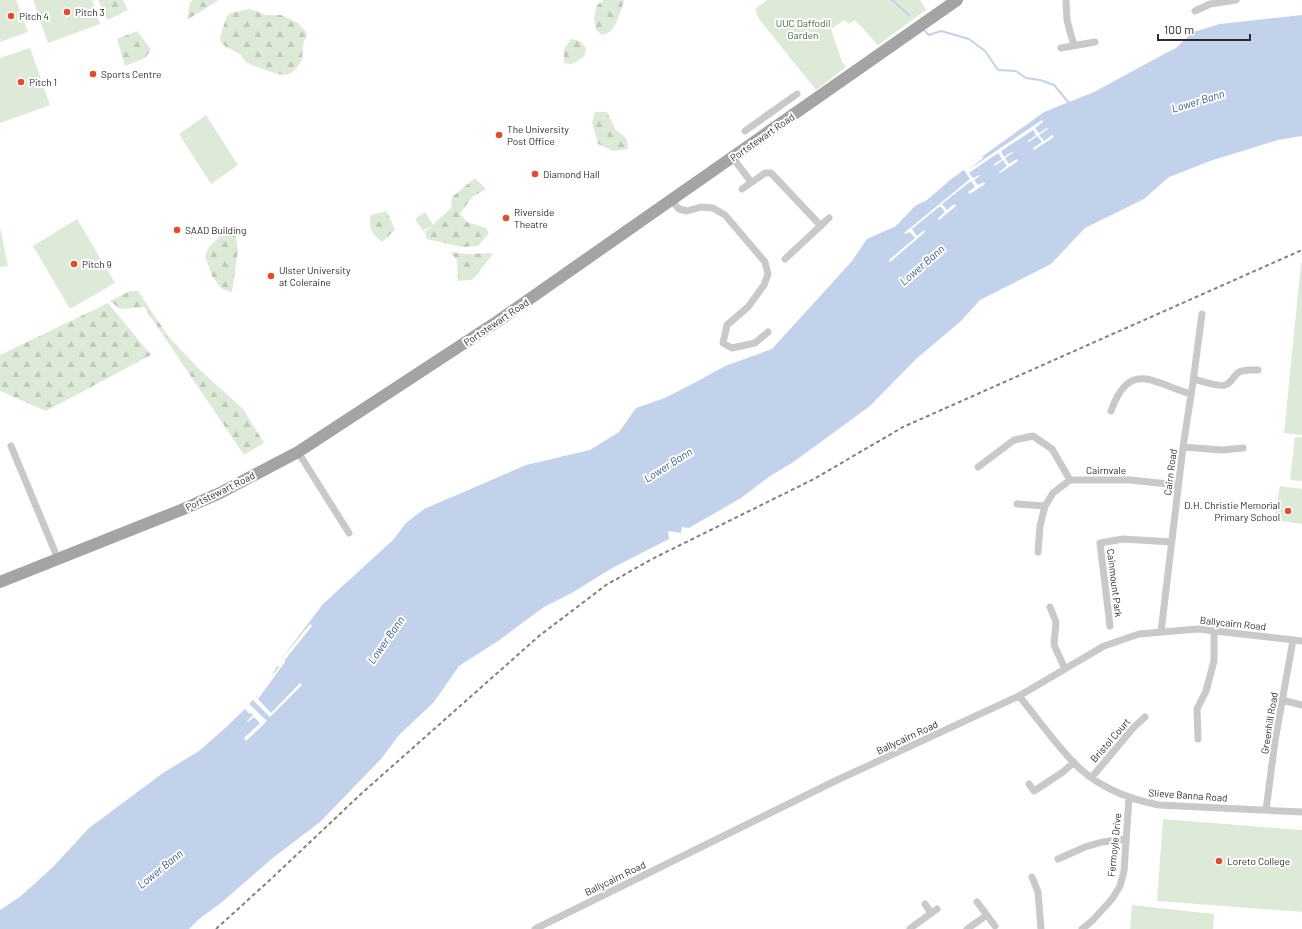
<svg xmlns="http://www.w3.org/2000/svg" width="1302" height="929" viewBox="0 0 1302 929" font-family="Barlow,sans-serif">
<style>
.forest{fill:url(#forest-firs)}
.green{fill:#ddead8}
.water{fill:#c3d2eb}
.pier{fill:#fff}
.lines{fill:none;stroke-linecap:round;stroke-linejoin:round}
.stream{stroke:#c3d2eb;stroke-width:2}
.minor{stroke:#c9c9c9;stroke-width:7}
.primary{stroke:#a4a4a4;stroke-width:12}
.rail{stroke:#818181;stroke-width:2;stroke-dasharray:4 3;stroke-linecap:butt}
.poi-dot{fill:#ea4a27;stroke:#fff;stroke-width:1.5}
.labels{text-anchor:middle;stroke-width:4;stroke-linejoin:round;paint-order:stroke}
.poi-label{font-size:10px;fill:#2c2c2c;stroke:#fff;text-anchor:start}
.park-label{font-size:10px;fill:#436838;stroke:#fff}
.street-label{font-size:10px;fill:#2c2c2c;stroke:#fff}
.water-label{font-size:11px;font-style:italic;fill:#385890;stroke:#fff}
</style>
<defs>
<pattern id="forest-firs" width="22" height="20" patternUnits="userSpaceOnUse"><rect width="22" height="20" fill="#ddead8"/><path d="M5 1l3.5 6h-7zM16 11l3.5 6h-7z" fill="#bec9ba"/></pattern>
</defs>
<rect width="100%" height="100%" fill="#fff"/>
<path class="forest" d="M 98,0 L 123,0 L 128,10 L 108,20 Z
M 193,0 L 219,0 L 187,20 L 190,2 Z
M 604,0 L 624,0 C 622,9 616,28 608,33 C 606,34 604,34 602,35 L 596,30 L 594,18 L 597,5 Z
M 249,9 L 259,12 L 265,15 L 281,15 L 298,23 L 306,32 L 307,36 L 303,43 L 302,60 L 297,67 L 291,73 L 285,75 L 277,74 L 252,65 L 245,61 L 240,54 L 226,47 L 221,42 L 220,37 L 227,16 L 231,13 Z
M 137,31 L 151,50 L 145,58 L 125,66 L 117,39 Z
M 571,39 L 580,41 L 586,48 L 585,55 C 578,61 572,67 564,62 L 564,49 Z
M 595,112 L 607,112 L 615,129 L 627,139 L 628,149 L 613,151 L 598,144 L 592,122 Z
M 475,178 L 486,189 L 472,197 L 460,214 L 467,222 L 486,228 L 489,233 L 478,246 L 462,247 L 427,239 L 425,232 L 451,208 L 452,197 Z
M 386,211 L 391,220 L 395,230 L 382,242 C 372,234 368,228 371,215 Z
M 220,236 L 236,236 L 238,251 L 232,292 L 222,289 L 212,276 L 205,256 L 209,247 Z
M 450,252 L 467,254 L 493,253 L 490,258 L 472,280 L 458,281 L 457,260 Z
M 130,291 L 138,291 L 168,336 L 198,368 L 243,409 L 264,443 L 244,455 L 144,307 L 120,309 L 110,301 Z
M 108,303 L 151,355 L 46,411 L 0,391 L 0,355 Z"/>
<path class="green" d="M 0,0 L 16,0 L 28,32 L 0,42 Z
M 33,0 L 92,0 L 100,24 L 48,43 Z
M 767,0 L 920,0 L 926,10 L 878,45 L 855,20 L 848,24 L 845,20 L 831,29 L 842,62 L 846,67 L 816,90 L 759,19 L 755,9 Z
M 30,48 L 50,105 L 0,123 L 0,58 Z
M 206,115 L 238,165 L 211,184 L 179,134 Z
M 425,212 L 433,225 L 423,231 L 415,219 Z
M 77,219 L 115,283 L 70,309 L 33,246 Z
M 0,227 L 8,266 L 0,267 Z
M 1301,263 L 1302,263 L 1302,435 L 1284,433 Z
M 1295,437 L 1302,437 L 1302,481 L 1290,480 Z
M 1280,486 L 1302,489 L 1302,524 L 1274,520 Z
M 1163,819 L 1302,830 L 1302,912 L 1157,901 Z
M 1132,905 L 1214,914 L 1213,929 L 1130,929 Z"/>
<path class="water" d="M 1302,15 L 1302,136 L 1278,140 L 1210,161 L 1169,177 L 1144,199 L 1085,228 L 1051,264 L 980,300 L 961,321 L 916,359 L 870,406 L 792,463 L 770,476 L 741,498 L 689,528 L 682,527 L 681,533 L 668,531 L 669,539 L 614,567 L 570,594 L 544,607 L 498,641 L 459,666 L 434,702 L 399,735 L 381,759 L 320,822 L 274,857 L 222,902 L 199,919 L 189,929 L 0,929 L 0,910 L 21,896 L 53,867 L 89,828 L 163,773 L 199,751 L 224,729 L 268,685 L 279,662 L 323,604 L 393,540 L 406,523 L 424,509 L 526,465 L 590,450 L 619,432 L 636,408 L 665,398 L 696,382 L 725,366 L 772,349 L 852,261 L 867,239 L 896,226 L 915,206 L 927,200 L 950,180 L 1044,112 L 1094,92 L 1166,53 L 1176,48 L 1193,32 L 1220,24 Z"/>
<path class="pier" d="M 1042,120 L 1043,122 L 1035,128 L 1039,133 L 1047,128 L 1048,129 L 1039,135 L 1044,141 L 1052,135 L 1054,137 L 1034,150 L 1033,148 L 1042,142 L 1037,136 L 1029,142 L 1028,141 L 1036,135 L 1033,130 L 1001,151 L 1004,157 L 1012,152 L 1013,153 L 1005,158 L 1009,164 L 1017,159 L 1018,161 L 1000,173 L 999,172 L 1007,166 L 1003,160 L 995,166 L 994,164 L 1002,159 L 998,153 L 969,173 L 973,178 L 979,175 L 980,176 L 974,180 L 978,185 L 984,182 L 985,184 L 970,194 L 968,192 L 975,187 L 971,181 L 942,204 L 947,210 L 954,204 L 956,206 L 939,220 L 938,218 L 945,212 L 940,206 L 912,229 L 917,236 L 924,230 L 925,232 L 890,262 L 889,260 L 915,238 L 910,232 L 906,234 L 904,233 L 970,179 L 964,170 L 982,155 L 983,158 L 968,170 Z
M 310,624 L 312,626 L 284,661 L 285,662 L 258,699 L 271,713 L 300,683 L 302,685 L 270,717 L 251,698 L 253,696 L 256,698 L 279,667 L 277,666 L 278,664 L 276,662 L 277,661 L 279,662 Z
M 247,702 L 267,721 L 246,741 L 244,738 L 260,723 L 254,717 L 248,722 L 247,721 L 253,715 L 251,713 L 250,714 L 245,709 L 225,728 L 224,726 Z"/>
<g class="lines">
<path class="stream" d="M 892,0 L 909,15
M 925,31 L 929,35 L 941,31 L 969,39 L 985,51 L 998,70 L 1016,71 L 1026,78 L 1040,80 L 1054,85 L 1069,103"/>
<path class="minor" d="M 1066,0 L 1067,20 L 1074,46
M 1195,11 L 1210,4 L 1236,0
M 1061,48 L 1095,42
M 745,131 L 797,94
M 733,158 L 751,182
M 742,189 L 765,173 L 771,173 L 821,226
M 671,200 L 679,209 L 687,211 L 701,207 L 713,208 L 725,215 L 765,262 L 768,274 L 764,285 L 748,307 L 727,325 L 723,343 L 732,348 L 755,343 L 768,332
M 785,259 L 829,218
M 1194,379 C 1201,381 1220,387 1225,385 C 1232,383 1233,376 1239,372 C 1244,369 1252,370 1258,370
M 1111,411 C 1130,358 1154,384 1191,394
M 11,446 L 58,559
M 1183,447 L 1222,450 L 1243,448
M 298,452 L 349,533
M 978,467 L 1014,440 L 1033,436 L 1052,449 L 1070,480
M 1017,504 L 1045,506
M 1038,552 L 1040,526 L 1045,506 L 1053,493 L 1070,480 L 1130,480 L 1178,485
M 1050,607 L 1056,622 L 1054,645 L 1065,669
M 1110,626 L 1100,543 L 1123,539 L 1171,542
M 1161,632 L 1183,447 L 1193,382 L 1202,314
M 1019,696 C 1037,718 1054,742 1073,762 C 1096,786 1128,799 1159,805 L 1302,812
M 1282,700 L 1302,705
M 1198,739 L 1197,709 L 1206,691 L 1214,661 L 1214,631
M 1092,777 L 1134,727 L 1145,717
M 1029,784 L 1034,791 L 1063,772 L 1074,762
M 1266,810 L 1275,741 L 1293,640
M 1058,859 L 1085,847 L 1102,842 L 1126,839
M 1032,877 L 1038,892 L 1041,929
M 977,902 L 995,926
M 925,904 L 931,913
M 535,929 L 835,781 L 1019,696 L 1104,646 L 1139,634 L 1198,629 L 1302,641
M 910,929 L 912,927 L 937,909
M 967,929 L 987,915
M 1082,929 L 1092,921 L 1112,899 L 1120,886 L 1124,871 L 1129,797"/>
<path class="primary" d="M 0,582 L 181,510 L 220,493 L 298,452 L 498,321 L 957,0"/>
<path class="rail" d="M 216,929 L 272,878 L 362,793 L 539,636 L 606,585 L 652,559 L 814,479 L 903,427 L 1302,250"/>
</g>
<g class="poi-dot">
<circle cx="67" cy="12" r="4"/>
<circle cx="11" cy="16" r="4"/>
<circle cx="93" cy="74" r="4"/>
<circle cx="21" cy="82" r="4"/>
<circle cx="499" cy="135" r="4"/>
<circle cx="535" cy="174" r="4"/>
<circle cx="506" cy="218" r="4"/>
<circle cx="177" cy="230" r="4"/>
<circle cx="74" cy="264" r="4"/>
<circle cx="271" cy="276" r="4"/>
<circle cx="1288" cy="511" r="4"/>
<circle cx="1219" cy="861" r="4"/>
</g>
<g class="labels">
<g class="poi-label">
<text x="75" y="16">Pitch 3</text>
<text x="19" y="20">Pitch 4</text>
<text x="101" y="78">Sports Centre</text>
<text x="29" y="86">Pitch 1</text>
<text x="507" y="133">The University<tspan x="507" dy="12">Post Office</tspan></text>
<text x="543" y="178">Diamond Hall</text>
<text x="514" y="216">Riverside<tspan x="514" dy="12">Theatre</tspan></text>
<text x="185" y="234">SAAD Building</text>
<text x="82" y="268">Pitch 9</text>
<text x="279" y="274">Ulster University<tspan x="279" dy="12">at Coleraine</tspan></text>
<text x="1280" y="509" text-anchor="end">D.H. Christie Memorial<tspan x="1280" dy="12">Primary School</tspan></text>
<text x="1227" y="865">Loreto College</text>
</g>
<g class="park-label">
<text x="803" y="27">UUC Daffodil<tspan x="803" dy="12">Garden</tspan></text>
</g>
<g class="street-label">
<text transform="translate(762 137) rotate(-35)" y="4">Portstewart Road</text>
<text transform="translate(496 322) rotate(-34)" y="4">Portstewart Road</text>
<text x="1106" y="474">Cairnvale</text>
<text transform="translate(1170 472) rotate(-83)" y="4">Cairn Road</text>
<text transform="translate(220 491) rotate(-26)" y="4">Portstewart Road</text>
<text transform="translate(1115 583) rotate(83)" y="4">Cainmount Park</text>
<text transform="translate(1233 623) rotate(6)" y="4">Ballycairn Road</text>
<text transform="translate(1269 723) rotate(-81)" y="4">Greenhill Road</text>
<text transform="translate(907 737) rotate(-25)" y="4">Ballycairn Road</text>
<text transform="translate(1110 740) rotate(-49)" y="4">Bristol Court</text>
<text transform="translate(1188 795) rotate(4)" y="4">Slieve Banna Road</text>
<text transform="translate(1114 845) rotate(-84)" y="4">Fermoyle Drive</text>
<text transform="translate(615 878) rotate(-26)" y="4">Ballycairn Road</text>
</g>
<g class="water-label">
<text transform="translate(1198 101) rotate(-17)" y="4">Lower Bann</text>
<text transform="translate(922 265) rotate(-41)" y="4">Lower Bann</text>
<text transform="translate(668 465) rotate(-32)" y="4">Lower Bann</text>
<text transform="translate(386 640) rotate(-55)" y="4">Lower Bann</text>
<text transform="translate(160 869) rotate(-39)" y="4">Lower Bann</text>
</g>
</g>
<path d="M1158 34v6h92v-6" fill="none" stroke="#2c2c2c" stroke-width="2"/>
<text x="1164" y="34" font-size="12" fill="#2c2c2c" stroke="#ffffff" stroke-width="3" paint-order="stroke">100 m</text>
</svg>
